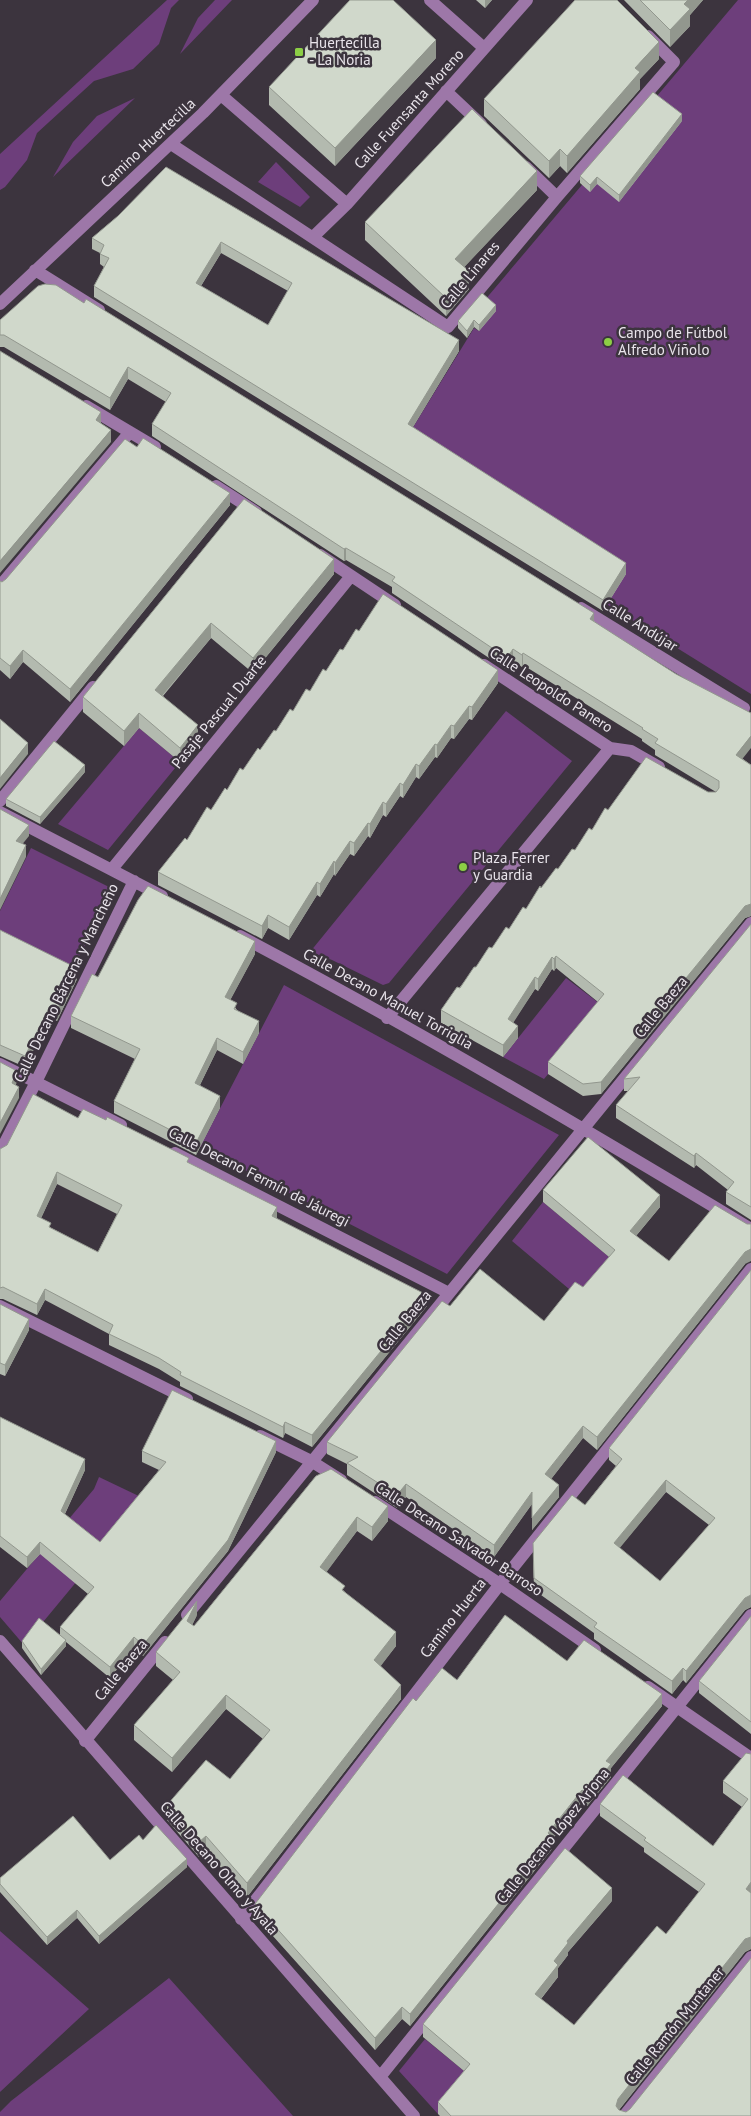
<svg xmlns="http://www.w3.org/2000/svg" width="751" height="2116" viewBox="0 0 751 2116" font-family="'PT Sans',sans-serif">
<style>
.green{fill:#6d3e7b}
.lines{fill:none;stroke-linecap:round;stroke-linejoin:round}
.minor{stroke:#9d77a8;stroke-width:12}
.wall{fill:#b3baaf;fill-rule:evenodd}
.shaded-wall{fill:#92978e}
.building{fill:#d0d8cb;stroke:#92978e;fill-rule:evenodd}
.poi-dot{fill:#8cce45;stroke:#3c343e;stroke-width:2}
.labels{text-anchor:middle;stroke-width:5;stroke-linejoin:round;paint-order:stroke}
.poi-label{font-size:15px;fill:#e9e4eb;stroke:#3c343e;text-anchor:start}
.street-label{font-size:15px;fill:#e9e4eb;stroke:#3c343e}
</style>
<rect width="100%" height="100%" fill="#3c343e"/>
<path class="green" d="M 167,0 L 179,0 L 171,8 L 159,44 L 133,69 L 94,81 L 37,133 L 27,160 L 5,187 L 0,190 L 0,154 Z
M 215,0 L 232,0 L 180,54 L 198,18 Z
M 738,0 L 751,0 L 751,694 L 388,468 L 474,328 L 479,331 L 484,301 Z
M 135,98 L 53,177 L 73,142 L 97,116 Z
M 276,162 L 310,197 L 300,207 L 258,182 Z
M 506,711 L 572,761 L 389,983 L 383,985 L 332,960 L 310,952 Z
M 139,728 L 180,762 L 108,850 L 58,824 Z
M 31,848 L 115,890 L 69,975 L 0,942 L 0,911 Z
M 566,978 L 604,1007 L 544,1079 L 503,1057 Z
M 284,985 L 559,1135 L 447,1274 L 200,1147 Z
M 543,1202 L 615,1262 L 575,1294 L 512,1241 Z
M 99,1477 L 145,1499 L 24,1645 L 0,1617 L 0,1601 L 94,1489 Z
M 0,1931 L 89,2009 L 0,2092 Z
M 169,1978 L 293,2116 L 0,2116 L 0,2112 L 11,2101 Z
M 425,2039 L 470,2076 L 438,2114 L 399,2071 Z"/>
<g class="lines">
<path class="minor" d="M 430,0 L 484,48
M 446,91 L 481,124
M 221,95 L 347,204
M 171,144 L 448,327 L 557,197 L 674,62 L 648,36
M 526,167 L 557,197
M 313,237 L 347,204 L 527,0
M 35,270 L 99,310
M 0,304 L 203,113 L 313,0
M 86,406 L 155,447
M 216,486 L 256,512
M 320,555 L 395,605
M 0,586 L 130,432
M 581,608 L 744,708
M 484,665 L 610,748 L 631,751 L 659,767
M 0,801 L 93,687
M 0,812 L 162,896
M 112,869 L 351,576
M 240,936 C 414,1028 583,1128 751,1229
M 387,1018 L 610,748
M 0,1064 L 121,1125
M 0,1152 L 36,1082 L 134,881
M 175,1153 L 449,1293
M 0,1306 L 187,1399
M 260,1436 L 311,1461 L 341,1480
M 375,1502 L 500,1584 L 595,1650
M 187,1615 L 751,923
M 0,1641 L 414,2116
M 648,1687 L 751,1758
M 85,1741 L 165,1642
M 241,1919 L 500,1584 L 751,1269
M 380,2077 L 751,1615
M 624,2116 L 751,1957"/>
</g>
<path class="wall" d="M 476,0 L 492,0 L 485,8 Z
M 624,0 L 703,0 L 690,15 L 690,26 L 670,47 Z
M 436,58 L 335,166 L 269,105 L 269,87 Z
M 659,59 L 640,79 L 640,89 L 567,173 L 560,166 L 549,178 L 484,116 L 484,99 Z
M 682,121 L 619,202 L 597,184 L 590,192 L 580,183 L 580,176 Z
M 166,167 L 459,351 L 413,427 L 626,574 L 603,611 L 94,297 L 94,286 L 104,267 L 100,264 L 100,253 L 92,249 L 92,238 L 118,216 ZM 221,253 L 288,291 L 268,325 L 201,286 Z
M 537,190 L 464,267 L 469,289 L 446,316 L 365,240 L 365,222 Z
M 84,303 L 594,621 L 743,759 L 751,765 L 751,916 L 745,918 L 601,1094 L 583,1096 L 548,1074 L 548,1062 L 598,1002 L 556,968 L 554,971 L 552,969 L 538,991 L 535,989 L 513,1022 L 518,1038 L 503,1057 L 441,1023 L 441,1010 L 492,948 L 526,909 L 541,888 L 575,850 L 608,810 L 708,792 L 716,792 L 655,755 L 655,750 L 642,741 L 642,739 L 523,665 L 522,667 L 513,661 L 507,670 L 392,593 L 392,587 L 346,560 L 344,561 L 152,436 L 152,424 L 166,402 L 128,379 L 110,410 L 4,347 L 0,347 L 0,320 Z
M 496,311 L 479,331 L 474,327 L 467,338 L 458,328 L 458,321 Z
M 137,447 L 230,505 L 70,702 L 23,662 L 10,679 L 0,670 L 0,581 L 2,582 L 6,579 Z
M 244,499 L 334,574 L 253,673 L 211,638 L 163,696 L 198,740 L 180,762 L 139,728 L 124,746 L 83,712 L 83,697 Z
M 359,631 L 498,683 L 472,720 L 469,719 L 454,739 L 451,738 L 437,758 L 435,757 L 419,779 L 416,777 L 403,798 L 400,796 L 386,817 L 383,815 L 370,838 L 368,836 L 354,856 L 350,854 L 335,876 L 334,874 L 320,897 L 317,895 L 289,940 L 268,928 L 262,939 L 158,885 L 158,872 L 187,840 L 260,750 L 310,691 Z
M 85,772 L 40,824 L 6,806 L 6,799 Z
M 751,924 L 751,1220 L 726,1204 L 726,1192 L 728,1190 L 696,1165 L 694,1168 L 616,1118 L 616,1105 L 628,1091 L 624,1091 L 624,1079 Z
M 0,930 L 77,979 L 57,1021 L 50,1017 L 25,1067 L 0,1056 Z
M 255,954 L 230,1000 L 237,1010 L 259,1033 L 243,1064 L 217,1050 L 200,1085 L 220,1108 L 196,1155 L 114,1113 L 114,1101 L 135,1059 L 71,1028 L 71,1016 L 98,977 Z
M 78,1118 L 189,1163 L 277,1218 L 277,1219 L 427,1306 L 312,1447 L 285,1433 L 283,1438 L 180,1386 L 180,1382 L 159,1369 L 109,1345 L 109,1334 L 45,1300 L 37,1315 L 3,1299 L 0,1299 L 0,1149 ZM 57,1184 L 117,1214 L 98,1252 L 51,1228 L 41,1218 Z
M 543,1190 L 660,1207 L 636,1236 L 669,1261 L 747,1224 L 745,1264 L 597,1450 L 583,1438 L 551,1479 L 559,1497 L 532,1530 L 532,1504 L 494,1557 L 406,1497 L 397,1508 L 347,1475 L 347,1464 L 327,1454 L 327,1442 L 450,1306 L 544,1321 L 583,1287 L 609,1257 L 543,1202 Z
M 751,1270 L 751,1607 L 745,1610 L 686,1683 L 683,1680 L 672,1694 L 594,1639 L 594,1633 L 534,1590 L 533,1555 L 585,1505 L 616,1466 L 609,1460 L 609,1448 ZM 666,1492 L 709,1525 L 660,1581 L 619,1548 Z
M 0,1304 L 29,1330 L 5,1376 L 0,1374 Z
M 0,1417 L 85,1470 L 65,1514 L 100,1542 L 159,1470 L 142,1462 L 142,1451 L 276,1452 L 228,1551 L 143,1656 L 134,1648 L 110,1678 L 66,1642 L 66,1646 L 41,1675 L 22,1648 L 22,1641 L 60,1635 L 60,1627 L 88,1594 L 40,1554 L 27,1568 L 0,1547 Z
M 316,1476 L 388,1521 L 372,1541 L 357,1531 L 326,1572 L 396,1646 L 380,1666 L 401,1699 L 247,1897 L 206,1851 L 199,1857 L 167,1820 L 167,1805 L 230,1779 L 263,1739 L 226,1709 L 172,1772 L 134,1740 L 134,1725 L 173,1680 L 156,1666 L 156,1652 L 197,1615 L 192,1625 L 194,1626 Z
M 751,1616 L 751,1734 L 699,1693 L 699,1681 Z
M 567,1661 L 662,1706 L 611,1768 L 611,1777 L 587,1806 L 582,1802 L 552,1840 L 552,1849 L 410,2026 L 402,2019 L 375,2050 L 255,1916 L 255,1904 L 416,1701 L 457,1680 Z
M 751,1754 L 751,1949 L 745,1952 L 619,2110 L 626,2112 L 751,2116 L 440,2116 L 438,2114 L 438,2102 L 464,2071 L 423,2037 L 423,2024 L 612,1901 L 568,1952 L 568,1955 L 558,1968 L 558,1977 L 541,1999 L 574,2025 L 666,1934 L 699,1892 L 644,1852 L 644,1848 L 600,1816 L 600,1804 L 713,1846 L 742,1807 L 723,1793 L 723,1781 Z
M 143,1840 L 187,1867 L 99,1944 L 77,1918 L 47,1945 L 0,1892 L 0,1878 L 110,1860 Z"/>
<path class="shaded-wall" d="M 485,0 L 492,0 L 485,8 Z
M 688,0 L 703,0 L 690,15 L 690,26 L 670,47 L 670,30 L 684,4 Z
M 436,40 L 436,58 L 335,166 L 335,148 Z
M 659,42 L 659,59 L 640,79 L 640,89 L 567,173 L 567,156 L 635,68 Z
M 682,114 L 682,121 L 619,202 L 619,195 Z
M 560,149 L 560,166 L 549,178 L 549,161 Z
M 537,171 L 537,190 L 455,277 L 455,259 Z
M 597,177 L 597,184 L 590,192 L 590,185 Z
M 221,242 L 221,253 L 196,294 L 196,283 Z
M 469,271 L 469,289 L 446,316 L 446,298 Z
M 496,305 L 496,311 L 479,331 L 479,325 Z
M 474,320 L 474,327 L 467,338 L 467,331 Z
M 459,340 L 459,351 L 408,435 L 408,424 Z
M 128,367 L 128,379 L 110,410 L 110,398 Z
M 101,412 L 101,424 L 96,420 Z
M 111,430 L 111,442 L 0,573 L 0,561 Z
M 230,493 L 230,505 L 70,702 L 70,689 Z
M 346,548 L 346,560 L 344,561 L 344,549 Z
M 334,559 L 334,574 L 253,673 L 253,658 Z
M 626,563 L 626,574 L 603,611 L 603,600 Z
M 594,613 L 594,625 L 590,619 Z
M 211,623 L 211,638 L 155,704 L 155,690 Z
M 513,649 L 513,661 L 507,670 L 507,658 Z
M 23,650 L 23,662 L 10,679 L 10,666 Z
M 523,653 L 523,665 L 522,667 L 522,655 Z
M 498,670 L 498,683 L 472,720 L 472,707 Z
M 469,706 L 469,719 L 454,739 L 454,726 Z
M 139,713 L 139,728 L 124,746 L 124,731 Z
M 198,725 L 198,740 L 180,762 L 180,748 Z
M 451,725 L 451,738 L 437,758 L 437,745 Z
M 751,736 L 751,748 L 736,767 L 736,755 Z
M 28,743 L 28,754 L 0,789 L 0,778 Z
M 435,744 L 435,757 L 419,779 L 419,766 Z
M 416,764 L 416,777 L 403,798 L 403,785 Z
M 85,765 L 85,772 L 40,824 L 40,817 Z
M 400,783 L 400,796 L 386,817 L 386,804 Z
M 383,802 L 383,815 L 370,838 L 370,824 Z
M 368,823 L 368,836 L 354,856 L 354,843 Z
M 29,825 L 29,836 L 16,852 L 16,841 Z
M 350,841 L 350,854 L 335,876 L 335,863 Z
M 26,845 L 26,857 L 0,910 L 0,899 Z
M 334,861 L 334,874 L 320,897 L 320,884 Z
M 317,882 L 317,895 L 289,940 L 289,927 Z
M 751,904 L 751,916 L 745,918 L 601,1094 L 601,1082 L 745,906 Z
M 268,915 L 268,928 L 262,939 L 262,926 Z
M 255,941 L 255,954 L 225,1010 L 225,997 Z
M 556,956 L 556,968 L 554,971 L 554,959 Z
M 552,957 L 552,969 L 538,991 L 538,979 Z
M 77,968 L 77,979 L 57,1021 L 57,1010 Z
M 535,977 L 535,989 L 508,1031 L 508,1019 Z
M 50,1006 L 50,1017 L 25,1067 L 25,1056 Z
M 259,1021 L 259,1033 L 243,1064 L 243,1052 Z
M 518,1026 L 518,1038 L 503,1057 L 503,1045 Z
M 217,1038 L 217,1050 L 195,1095 L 195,1083 Z
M 17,1071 L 17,1082 L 12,1094 L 12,1083 Z
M 19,1087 L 19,1098 L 0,1134 L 0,1123 Z
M 220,1096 L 220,1108 L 196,1155 L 196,1143 Z
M 696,1153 L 696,1165 L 694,1168 L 694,1156 Z
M 57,1172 L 57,1184 L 37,1227 L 37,1216 Z
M 660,1195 L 660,1207 L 630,1243 L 630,1231 Z
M 277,1207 L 277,1218 L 272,1228 L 272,1216 Z
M 751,1249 L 751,1261 L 745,1264 L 597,1450 L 597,1437 L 745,1252 Z
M 45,1289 L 45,1300 L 37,1315 L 37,1304 Z
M 427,1295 L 427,1306 L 312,1447 L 312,1435 Z
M 29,1319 L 29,1330 L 5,1376 L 5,1365 Z
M 285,1422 L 285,1433 L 283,1438 L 283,1427 Z
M 583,1426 L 583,1438 L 545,1487 L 545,1474 Z
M 276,1441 L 276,1452 L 228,1551 L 143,1656 L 143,1645 Z
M 85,1459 L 85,1470 L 61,1522 L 61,1511 Z
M 666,1480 L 666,1492 L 614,1555 L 614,1543 Z
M 406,1484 L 406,1497 L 397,1508 L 397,1495 Z
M 559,1485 L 559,1497 L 532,1530 L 532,1518 Z
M 532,1492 L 532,1504 L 494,1557 L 494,1545 Z
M 388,1506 L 388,1521 L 372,1541 L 372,1527 Z
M 357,1517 L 357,1531 L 320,1581 L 320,1567 Z
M 40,1542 L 40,1554 L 27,1568 L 27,1557 Z
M 751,1595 L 751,1607 L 745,1610 L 686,1683 L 686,1671 L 745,1598 Z
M 197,1601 L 197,1615 L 187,1636 L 187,1621 Z
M 396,1632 L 396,1646 L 374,1675 L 374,1660 Z
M 134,1637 L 134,1648 L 110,1678 L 110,1667 Z
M 66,1640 L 66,1646 L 41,1675 L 41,1669 Z
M 683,1668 L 683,1680 L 672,1694 L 672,1681 Z
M 401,1685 L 401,1699 L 247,1897 L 247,1883 Z
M 662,1694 L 662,1706 L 611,1768 L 611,1777 L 587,1806 L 587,1794 L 606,1761 Z
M 226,1695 L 226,1709 L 172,1772 L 172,1758 Z
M 582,1790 L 582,1802 L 552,1840 L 552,1849 L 410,2026 L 410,2014 Z
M 206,1836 L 206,1851 L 199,1857 L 199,1842 Z
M 187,1859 L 187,1867 L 99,1944 L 99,1936 Z
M 751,1882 L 751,1894 L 746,1889 Z
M 612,1888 L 612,1901 L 568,1952 L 568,1955 L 558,1968 L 558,1977 L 535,2006 L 535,1994 L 554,1961 L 567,1941 Z
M 77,1910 L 77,1918 L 47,1945 L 47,1937 Z
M 751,1937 L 751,1949 L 745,1952 L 618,2111 L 616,2106 L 618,2099 L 745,1939 Z
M 402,2007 L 402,2019 L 375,2050 L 375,2038 Z"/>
<path class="building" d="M 350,0 L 393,0 L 436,40 L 335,148 L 269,87 Z
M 575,0 L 617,0 L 659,42 L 635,68 L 640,72 L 567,156 L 560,149 L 549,161 L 484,99 Z
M 640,0 L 688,0 L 684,4 L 690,9 L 670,30 Z
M 653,92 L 682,114 L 619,195 L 597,177 L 590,185 L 580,176 Z
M 472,109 L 537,171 L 455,259 L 469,271 L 446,298 L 365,222 Z
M 166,167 L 459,340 L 408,424 L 626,563 L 603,600 L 94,286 L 109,258 L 100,254 L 104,245 L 92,238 L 118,216 ZM 221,242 L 292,283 L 268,325 L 196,283 Z
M 45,284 L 56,285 L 84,303 L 86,299 L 594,613 L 590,619 L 676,674 L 751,713 L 751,736 L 736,755 L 751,765 L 751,904 L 745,906 L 601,1082 L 583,1084 L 548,1062 L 604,994 L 556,956 L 554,959 L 552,957 L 538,979 L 535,977 L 508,1019 L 518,1026 L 503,1045 L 441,1010 L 457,987 L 460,988 L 474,967 L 476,967 L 489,947 L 492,948 L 506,927 L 509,929 L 523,907 L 526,909 L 540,886 L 541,888 L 556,868 L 558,869 L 572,849 L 575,850 L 589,828 L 592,830 L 605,808 L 608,810 L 646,757 L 708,792 L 716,792 L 719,788 L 719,781 L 655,743 L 658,739 L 642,729 L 643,728 L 523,653 L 522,655 L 513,649 L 507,658 L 392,581 L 395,577 L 346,548 L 344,549 L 152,424 L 171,393 L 128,367 L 110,398 L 4,335 L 0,335 L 0,320 L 38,286 Z
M 482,293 L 496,305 L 479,325 L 474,320 L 467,331 L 458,321 Z
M 0,351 L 101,412 L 96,420 L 111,430 L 0,561 Z
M 143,438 L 230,493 L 70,689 L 23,650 L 10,666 L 0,658 L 0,581 L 2,582 L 6,579 L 125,439 L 137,447 Z
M 244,499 L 334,559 L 253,658 L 211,623 L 155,690 L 198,725 L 180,748 L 139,713 L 124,731 L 83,697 Z
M 383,594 L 498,670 L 472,707 L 469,706 L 454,726 L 451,725 L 437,745 L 435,744 L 419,766 L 416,764 L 403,785 L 400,783 L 386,804 L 383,802 L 370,824 L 368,823 L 354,843 L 350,841 L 335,863 L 334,861 L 320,884 L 317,882 L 289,927 L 268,915 L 262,926 L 158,872 L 185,838 L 187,840 L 207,807 L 211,810 L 225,788 L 227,790 L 240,768 L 243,770 L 258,748 L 260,750 L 274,730 L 276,731 L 290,709 L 293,711 L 306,689 L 310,691 L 323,669 L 326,671 L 340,649 L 343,650 L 356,629 L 359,631 Z
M 0,719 L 28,743 L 0,778 Z
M 54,741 L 85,765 L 40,817 L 6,799 Z
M 0,809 L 29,825 L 16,841 L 26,845 L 0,899 Z
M 148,886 L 255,941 L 225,997 L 237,1003 L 234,1009 L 259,1021 L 243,1052 L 217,1038 L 195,1083 L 220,1096 L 196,1143 L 114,1101 L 140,1049 L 71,1016 L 92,974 L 98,977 L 138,900 Z
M 751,924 L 751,1207 L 726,1192 L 734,1182 L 696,1153 L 694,1156 L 616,1105 L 640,1077 L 624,1079 Z
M 0,930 L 77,968 L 57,1010 L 50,1006 L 25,1056 L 0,1045 Z
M 0,1062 L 17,1071 L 12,1083 L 19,1087 L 0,1123 Z
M 33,1094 L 78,1118 L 83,1109 L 106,1120 L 107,1117 L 189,1158 L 187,1162 L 277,1207 L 272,1216 L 427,1295 L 312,1435 L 285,1422 L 283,1427 L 180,1375 L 181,1372 L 159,1358 L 109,1334 L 113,1325 L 45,1289 L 37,1304 L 3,1287 L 0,1288 L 0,1149 L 7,1145 ZM 57,1172 L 122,1205 L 98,1252 L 49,1227 L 51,1223 L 37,1216 Z
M 588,1137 L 660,1195 L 630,1231 L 669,1261 L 715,1205 L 747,1224 L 751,1224 L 751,1249 L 745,1252 L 597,1437 L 583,1426 L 545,1474 L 559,1485 L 532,1518 L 532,1492 L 494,1545 L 406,1484 L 397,1495 L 347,1463 L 358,1457 L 327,1442 L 442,1301 L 450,1306 L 480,1269 L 544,1321 L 575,1282 L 583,1287 L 615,1250 L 543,1190 Z
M 751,1270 L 751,1595 L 745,1598 L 686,1671 L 683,1668 L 672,1681 L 594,1627 L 597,1623 L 534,1578 L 533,1543 L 572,1495 L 585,1505 L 622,1459 L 609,1448 ZM 666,1480 L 715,1518 L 660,1581 L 614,1543 Z
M 0,1304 L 29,1319 L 5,1365 L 0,1363 Z
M 172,1390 L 276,1441 L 228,1540 L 143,1645 L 134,1637 L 110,1667 L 60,1627 L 94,1587 L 40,1542 L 27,1557 L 0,1536 L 0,1417 L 85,1459 L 61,1511 L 100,1542 L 166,1462 L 142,1451 Z
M 331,1469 L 388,1506 L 372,1527 L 357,1517 L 320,1567 L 345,1586 L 342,1590 L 396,1632 L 374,1660 L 401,1685 L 247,1883 L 206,1836 L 199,1842 L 167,1805 L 206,1760 L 230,1779 L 270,1730 L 226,1695 L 172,1758 L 134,1725 L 180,1672 L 156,1652 L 197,1601 L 187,1621 L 194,1626 L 316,1476 Z
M 505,1615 L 567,1661 L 584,1640 L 662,1694 L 606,1761 L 611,1764 L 587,1794 L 582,1790 L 548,1833 L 552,1837 L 410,2014 L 402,2007 L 375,2038 L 255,1904 L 413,1698 L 416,1701 L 442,1668 L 457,1680 Z
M 751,1616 L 751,1722 L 699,1681 Z
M 39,1618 L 66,1640 L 41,1669 L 22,1641 Z
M 746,1753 L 751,1754 L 751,1882 L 746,1889 L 751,1893 L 751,1937 L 745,1939 L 618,2099 L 616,2106 L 619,2110 L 626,2112 L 630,2109 L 751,1958 L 751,2116 L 451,2116 L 438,2102 L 470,2064 L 423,2024 L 565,1848 L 612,1888 L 567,1941 L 568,1943 L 554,1961 L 558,1965 L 535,1994 L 574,2025 L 657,1926 L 666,1934 L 705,1884 L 644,1840 L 646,1838 L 600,1804 L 623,1775 L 713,1846 L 748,1799 L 723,1781 Z
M 73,1816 L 110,1860 L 139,1835 L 143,1840 L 156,1825 L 187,1859 L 99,1936 L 77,1910 L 47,1937 L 0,1884 L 0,1878 Z"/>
<g class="poi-dot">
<rect x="294" y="47" width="10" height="10" rx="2.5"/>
<circle cx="608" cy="342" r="5"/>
<circle cx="463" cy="867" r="5"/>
</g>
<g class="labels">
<g class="poi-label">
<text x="309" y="48">Huertecilla<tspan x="309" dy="17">- La Noria</tspan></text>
<text x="618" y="338">Campo de Fútbol<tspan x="618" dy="17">Alfredo Viñolo</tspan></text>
<text x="473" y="863">Plaza Ferrer<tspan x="473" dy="17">y Guardia</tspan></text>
</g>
<g class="street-label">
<text transform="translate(409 109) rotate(-48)" y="5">Calle Fuensanta Moreno</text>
<text transform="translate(148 143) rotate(-43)" y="5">Camino Huertecilla</text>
<text transform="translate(470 275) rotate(-50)" y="5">Calle Linares</text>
<text transform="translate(640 625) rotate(32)" y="5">Calle Andújar</text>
<text transform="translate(551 690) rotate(33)" y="5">Calle Leopoldo Panero</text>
<text transform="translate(219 712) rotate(-51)" y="5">Pasaje Pascual Duarte</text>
<text transform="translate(66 983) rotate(-64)" y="5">Calle Decano Bárcena y Mancheño</text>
<text transform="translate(388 999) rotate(29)" y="5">Calle Decano Manuel Torriglia</text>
<text transform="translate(661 1007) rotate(-51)" y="5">Calle Baeza</text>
<text transform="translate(259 1177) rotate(27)" y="5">Calle Decano Fermín de Jáuregi</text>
<text transform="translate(405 1321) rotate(-51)" y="5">Calle Baeza</text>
<text transform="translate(459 1539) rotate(33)" y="5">Calle Decano Salvador Barroso</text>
<text transform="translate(453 1618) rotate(-52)" y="5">Camino Huerta</text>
<text transform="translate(121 1670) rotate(-51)" y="5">Calle Baeza</text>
<text transform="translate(553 1836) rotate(-51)" y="5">Calle Decano López Arjona</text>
<text transform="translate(219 1868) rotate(49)" y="5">Calle Decano Olmo y Ayala</text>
<text transform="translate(675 2026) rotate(-51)" y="5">Calle Ramón Muntaner</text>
</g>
</g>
</svg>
